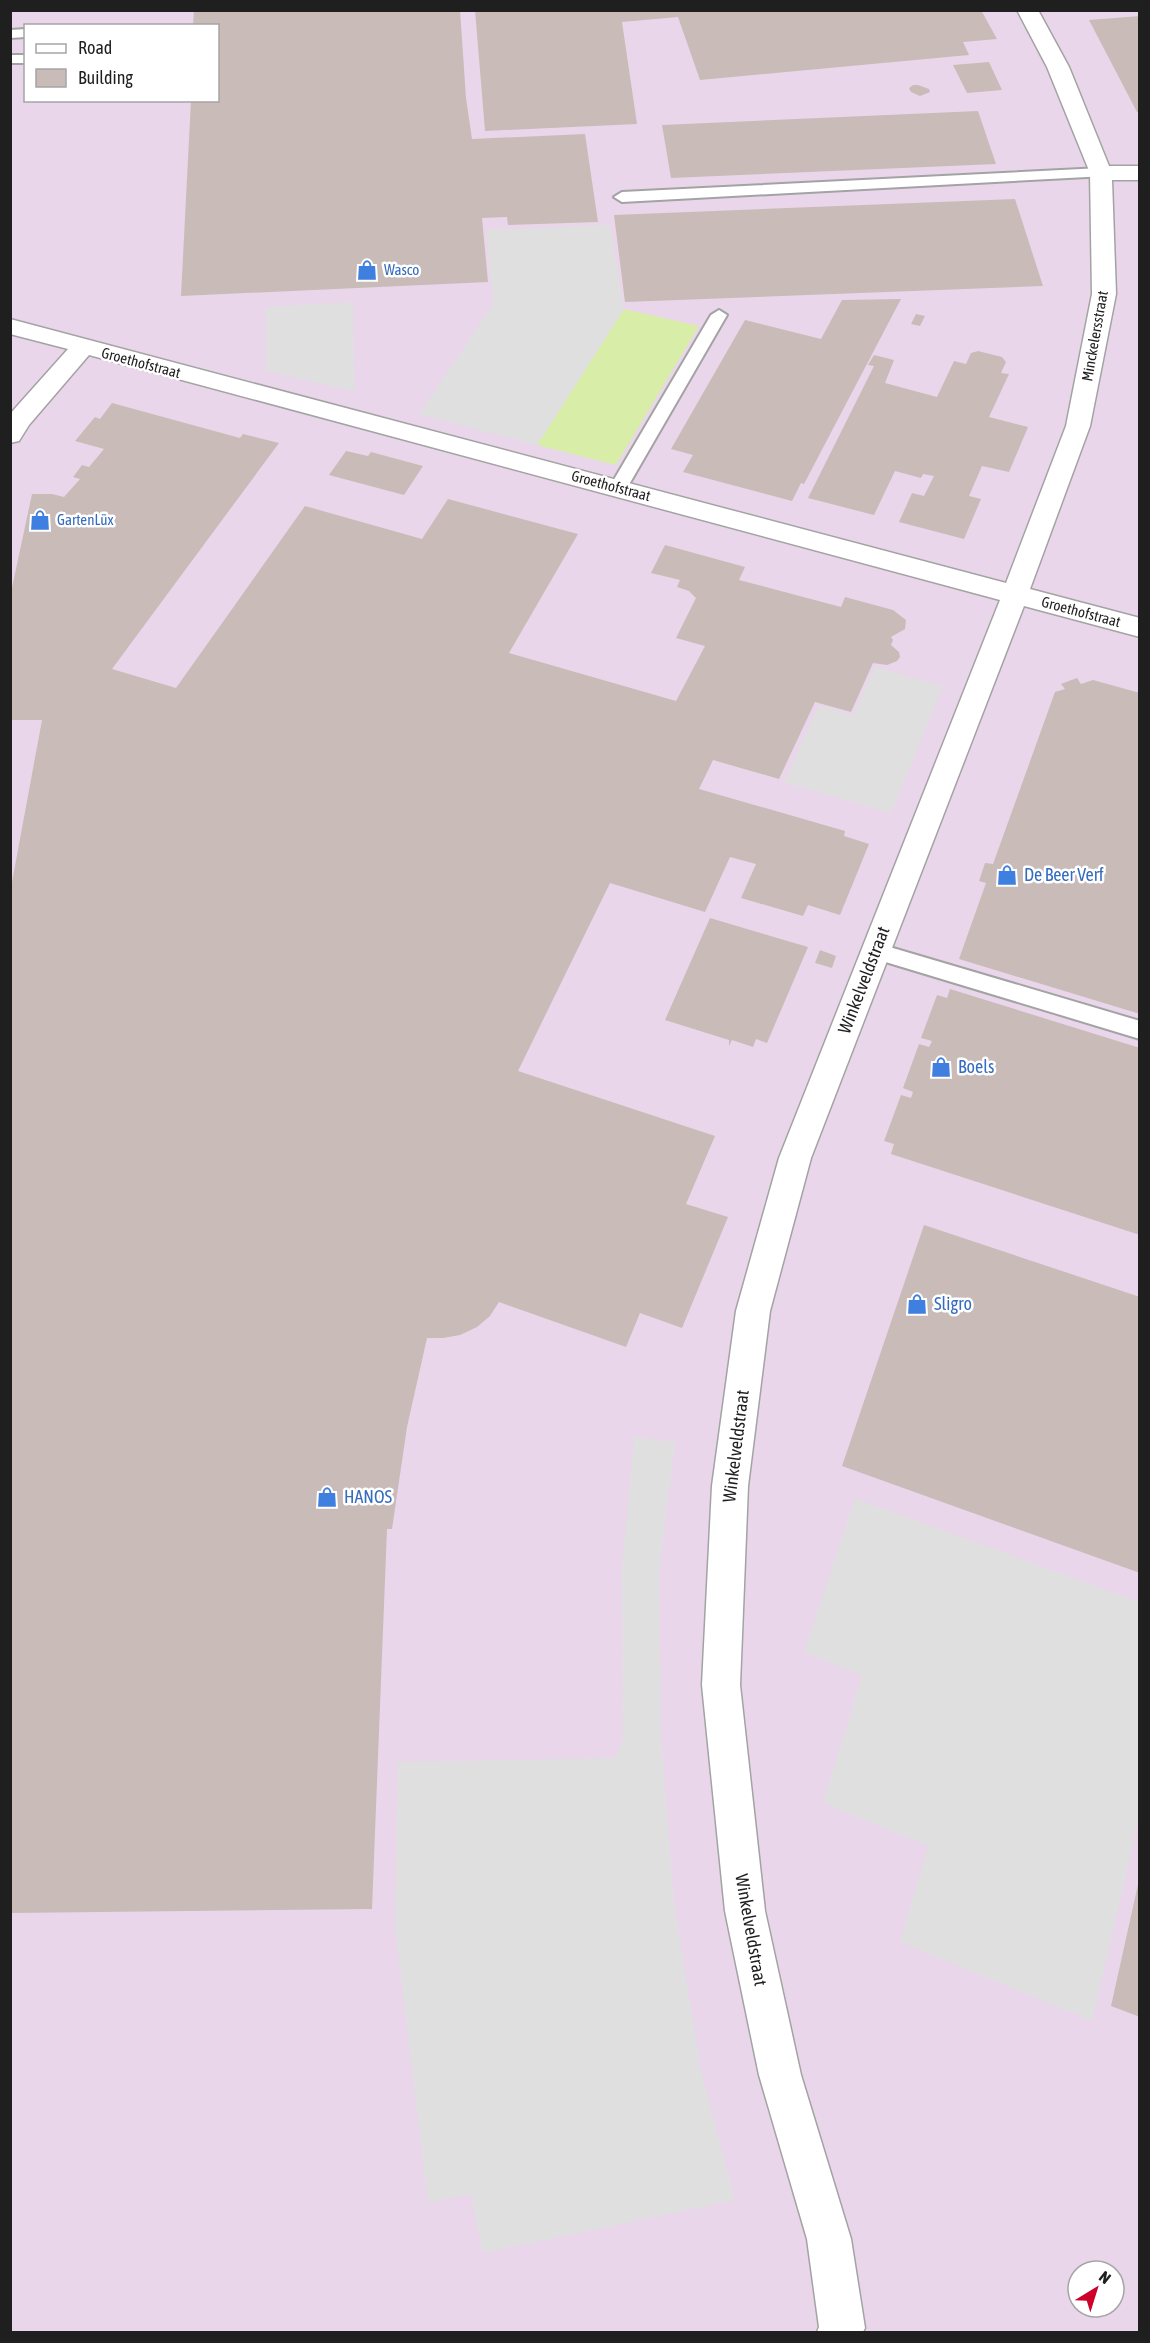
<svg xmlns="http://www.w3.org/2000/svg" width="1150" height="2343" viewBox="0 0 1150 2343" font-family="'Asap Condensed',sans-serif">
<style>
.industrial{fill:#ead6ea;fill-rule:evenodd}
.grass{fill:#d8eda8}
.parking{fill:#dfdfdf}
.building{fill:#c9bbb8}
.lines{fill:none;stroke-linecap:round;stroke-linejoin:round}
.lane-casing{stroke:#a3a3a3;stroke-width:4}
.street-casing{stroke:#a3a3a3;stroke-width:3}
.lane{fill:#fff;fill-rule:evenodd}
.street{fill:#fff;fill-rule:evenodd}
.labels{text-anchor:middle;stroke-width:5;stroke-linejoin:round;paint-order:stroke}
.far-shop-label{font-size:15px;fill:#366cbe;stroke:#fff;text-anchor:start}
.far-street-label{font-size:15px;fill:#1f1f1f;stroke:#fff}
.shop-label{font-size:18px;fill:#366cbe;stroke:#fff;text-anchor:start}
.street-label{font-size:18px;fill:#1f1f1f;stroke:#fff}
</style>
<rect width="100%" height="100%" fill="#f0eae5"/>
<path class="industrial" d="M 11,11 L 1139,11 L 1139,2332 L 11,2332 ZM 26,26 L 218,26 L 218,100 L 26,100 ZM 1078,2271 L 1114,2271 L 1114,2307 L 1078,2307 Z"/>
<path class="grass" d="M 624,309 L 699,326 L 616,465 L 537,445 Z"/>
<path class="parking" d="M 610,225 L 624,309 L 537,445 L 419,414 L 493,304 L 486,230 Z
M 353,302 L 354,391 L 266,371 L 266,307 Z
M 875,667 L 943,686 L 891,813 L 784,782 L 819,705 L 853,715 Z
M 634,1437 L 675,1442 L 659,1572 L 661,1736 L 674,1901 L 701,2072 L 735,2200 L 483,2253 L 471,2194 L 428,2203 L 395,1926 L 398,1762 L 615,1758 L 623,1738 L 622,1570 Z
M 855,1498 L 1139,1602 L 1139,1817 L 1092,2021 L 900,1942 L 928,1846 L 823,1803 L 862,1676 L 804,1652 Z"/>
<path class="building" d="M 194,10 L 460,10 L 466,98 L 472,139 L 585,134 L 598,222 L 508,225 L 507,217 L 482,218 L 488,282 L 181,296 L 191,100 L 218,100 L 218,26 L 193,26 Z
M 475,10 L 981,10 L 997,39 L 963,42 L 969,55 L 700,80 L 678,17 L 622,22 L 637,124 L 485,131 Z
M 1140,16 L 1140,112 L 1137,112 L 1089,20 Z
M 989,62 L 1002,90 L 967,93 L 953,65 Z
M 913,85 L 918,85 L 929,89 L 930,92 L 920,96 L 911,92 L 909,88 Z
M 978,111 L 996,164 L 671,178 L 662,125 Z
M 1015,199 L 1043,286 L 625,302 L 614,215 Z
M 901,299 L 804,484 L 801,483 L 792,501 L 683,472 L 693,455 L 671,449 L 745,320 L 821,339 L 842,300 Z
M 916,314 L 925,316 L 920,326 L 911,324 Z
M 978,351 L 1002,357 L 1006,362 L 1001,373 L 1009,374 L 989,417 L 1028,427 L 1009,472 L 982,466 L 969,496 L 981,499 L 964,539 L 899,522 L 912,493 L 924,496 L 934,476 L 923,474 L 921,478 L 895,471 L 874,515 L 808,498 L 874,366 L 868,365 L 874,355 L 894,360 L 885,383 L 937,397 L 954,361 L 966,364 L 971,353 Z
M 112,403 L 240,438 L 243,434 L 279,443 L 112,669 L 176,688 L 305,506 L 422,539 L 448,499 L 578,534 L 509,653 L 676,701 L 705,646 L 676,638 L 696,598 L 689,591 L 677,587 L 680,580 L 651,573 L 665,545 L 745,567 L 739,580 L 841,607 L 845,597 L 893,610 L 906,620 L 905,629 L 891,637 L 893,640 L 891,645 L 899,652 L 900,657 L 897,661 L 887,665 L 873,663 L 851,712 L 815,702 L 779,779 L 713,760 L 699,789 L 845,831 L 844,836 L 869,844 L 840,915 L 808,905 L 803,916 L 741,898 L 756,864 L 730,857 L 705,912 L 610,883 L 518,1071 L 715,1136 L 686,1204 L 728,1217 L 682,1328 L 640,1313 L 626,1347 L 499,1302 L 490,1316 L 477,1327 L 460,1335 L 443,1338 L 427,1338 L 407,1427 L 392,1529 L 387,1529 L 372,1909 L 10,1913 L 10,893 L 42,720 L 10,720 L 10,597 L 32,494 L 52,494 L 64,497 L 80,479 L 73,477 L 82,465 L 89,467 L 104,449 L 75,441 L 95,417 L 100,419 Z
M 346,451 L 368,456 L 371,452 L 423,466 L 404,495 L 329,475 Z
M 1077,678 L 1081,684 L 1093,680 L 1140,693 L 1140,1014 L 959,959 L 986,883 L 979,881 L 985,863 L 993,864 L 1055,692 L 1065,689 L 1061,684 Z
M 710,918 L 808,947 L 767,1043 L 756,1039 L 753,1047 L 732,1040 L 729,1046 L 729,1040 L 665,1020 Z
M 820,950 L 836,956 L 832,968 L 815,963 Z
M 950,989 L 1140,1048 L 1140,1235 L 891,1154 L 894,1144 L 884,1141 L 901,1095 L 911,1098 L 913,1092 L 903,1088 L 919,1044 L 929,1047 L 932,1041 L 921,1038 L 937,995 L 947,998 Z
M 924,1225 L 1140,1297 L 1140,1573 L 842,1466 Z
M 1139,1880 L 1140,1880 L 1140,2017 L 1111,2006 Z"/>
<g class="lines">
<g class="lane-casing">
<path id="lane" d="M 26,29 L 26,37 L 10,38 L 10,30 Z
M 10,55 L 26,55 L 26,63 L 10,63 Z
M 1101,168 L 1106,170 L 1109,173 L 1106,176 L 622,202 L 614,197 L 622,192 Z
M 719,310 L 727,315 L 627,488 L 624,492 L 612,492 L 609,488 L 711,315 Z
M 876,943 L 1140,1021 L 1140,1039 L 869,957 L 866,951 L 869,945 Z"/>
</g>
<g class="street-casing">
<path id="street" d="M 1017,10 L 1038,10 L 1069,67 L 1109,166 L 1140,166 L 1140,180 L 1112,180 L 1116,294 L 1090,426 L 1030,589 L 1140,618 L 1140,637 L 1024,606 L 811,1158 L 770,1311 L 748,1486 L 740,1685 L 765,1911 L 801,2075 L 851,2239 L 865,2328 L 863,2332 L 817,2332 L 819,2327 L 807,2239 L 759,2075 L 725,1911 L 702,1685 L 712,1486 L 736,1311 L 779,1158 L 1000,600 L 89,355 L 29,425 L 19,441 L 10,443 L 10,414 L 68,349 L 10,334 L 10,319 L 1006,583 L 1066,426 L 1092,294 L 1090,173 L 1047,67 Z"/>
</g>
<use href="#lane" class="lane"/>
<use href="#street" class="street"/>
</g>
<defs>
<g id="shop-bare" transform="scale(1.62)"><path d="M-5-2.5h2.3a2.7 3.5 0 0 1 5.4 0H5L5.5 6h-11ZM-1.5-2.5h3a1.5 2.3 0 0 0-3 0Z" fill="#3f7fe0" stroke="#fff" stroke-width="2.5" paint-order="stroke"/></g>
</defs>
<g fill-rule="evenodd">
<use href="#shop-bare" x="367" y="270"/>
<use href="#shop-bare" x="40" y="520"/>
<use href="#shop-bare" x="1007" y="875"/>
<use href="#shop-bare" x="941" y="1067"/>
<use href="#shop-bare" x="917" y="1304"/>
<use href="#shop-bare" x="327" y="1497"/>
</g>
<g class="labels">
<g class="far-shop-label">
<text x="384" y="275">Wasco</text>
<text x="57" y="525">GartenLüx</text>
</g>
<g class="far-street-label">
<text transform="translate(1095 336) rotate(-80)" y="5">Minckelersstraat</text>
<text transform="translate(141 363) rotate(15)" y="5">Groethofstraat</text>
<text transform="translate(611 486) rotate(15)" y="5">Groethofstraat</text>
<text transform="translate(1081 612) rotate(15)" y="5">Groethofstraat</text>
</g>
<g class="shop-label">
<text x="1024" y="881">De Beer Verf</text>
<text x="958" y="1073">Boels</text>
<text x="934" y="1310">Sligro</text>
<text x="344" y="1503">HANOS</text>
</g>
<g class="street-label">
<text transform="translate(864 980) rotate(-69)" y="6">Winkelveldstraat</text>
<text transform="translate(736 1446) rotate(-83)" y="6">Winkelveldstraat</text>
<text transform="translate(751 1930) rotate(80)" y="6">Winkelveldstraat</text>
</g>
</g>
<rect width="1150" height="2343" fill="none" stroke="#1f1f1f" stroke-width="24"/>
<rect x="24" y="24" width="195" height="78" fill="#ffffff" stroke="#a5a5a5" stroke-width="1.5"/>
<rect x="36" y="44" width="30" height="9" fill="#ffffff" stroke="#a5a5a5" stroke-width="1.5"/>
<text x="78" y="54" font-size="18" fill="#1f1f1f">Road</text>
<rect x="36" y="69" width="30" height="18" fill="#c9bbb8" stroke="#a5a5a5" stroke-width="1.5"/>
<text x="78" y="84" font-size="18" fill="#1f1f1f">Building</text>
<g transform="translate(1096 2289) rotate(38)"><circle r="28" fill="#ffffff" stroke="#a5a5a5" stroke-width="1.5"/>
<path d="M0-4.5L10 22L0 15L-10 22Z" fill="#ce002a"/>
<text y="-9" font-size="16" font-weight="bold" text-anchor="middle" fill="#1f1f1f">N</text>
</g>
</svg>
